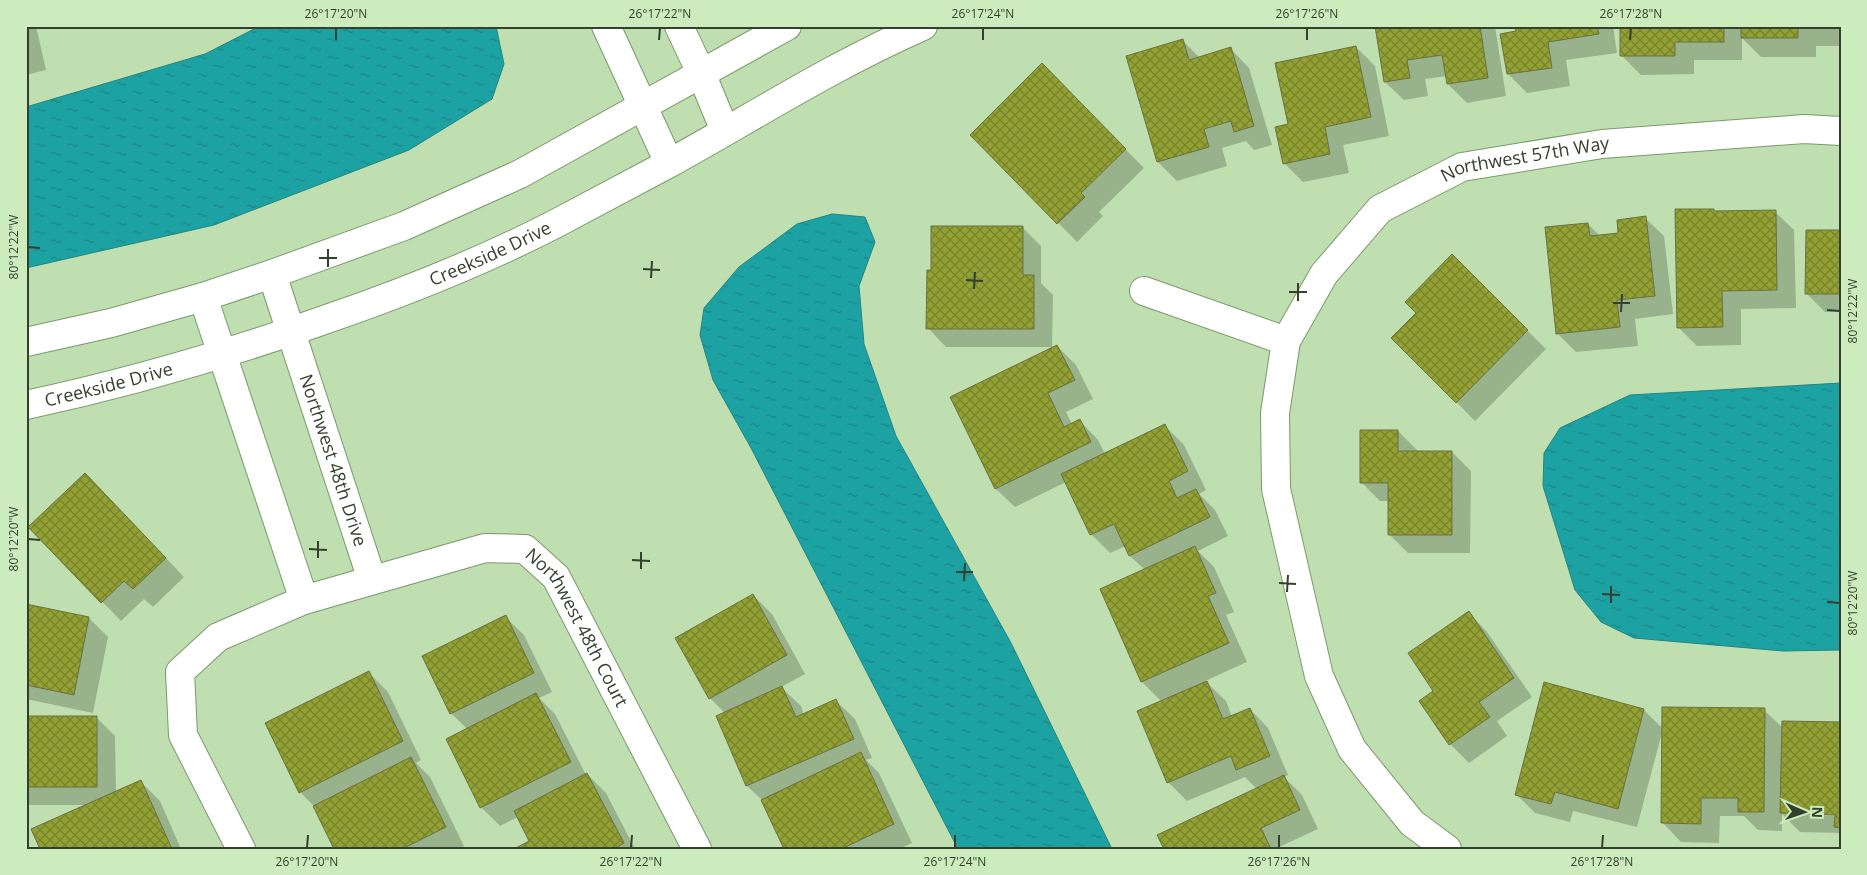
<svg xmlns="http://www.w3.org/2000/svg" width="1867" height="875" viewBox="0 0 1867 875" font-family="'Open Sans',sans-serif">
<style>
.water{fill:url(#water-ripples);stroke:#248580}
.shadow{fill:#0003}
.building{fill:url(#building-cross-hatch);stroke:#6a7240}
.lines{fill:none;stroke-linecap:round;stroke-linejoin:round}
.minor-casing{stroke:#7b996d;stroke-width:30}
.minor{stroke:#fff;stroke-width:28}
.ticks{fill:none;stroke:#33402d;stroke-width:2}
.labels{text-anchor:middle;stroke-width:4;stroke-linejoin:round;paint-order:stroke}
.street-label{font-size:18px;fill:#33402d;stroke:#ccecbd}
.neatline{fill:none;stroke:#33402d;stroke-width:2}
.ticks-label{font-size:12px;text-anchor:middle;fill:#33402d}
</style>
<defs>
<pattern id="water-ripples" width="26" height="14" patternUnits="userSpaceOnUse" patternTransform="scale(1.25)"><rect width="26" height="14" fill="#1da2a3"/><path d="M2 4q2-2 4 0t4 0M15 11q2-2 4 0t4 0" fill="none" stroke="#1a8585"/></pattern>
<pattern id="building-cross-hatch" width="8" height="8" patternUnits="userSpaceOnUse" patternTransform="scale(1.25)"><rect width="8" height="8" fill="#92a034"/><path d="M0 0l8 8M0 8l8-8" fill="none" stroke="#78842c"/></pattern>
</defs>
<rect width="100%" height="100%" fill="#bfdfb0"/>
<path class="water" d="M 260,26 L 496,26 L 504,64 L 492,99 L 409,150 L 214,225 L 26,268 L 26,107 L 205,54 Z
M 832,214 L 865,217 L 875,242 L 859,286 L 864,344 L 896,436 L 1011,643 L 1112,849 L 958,849 L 751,448 L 713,380 L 700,335 L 704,308 L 739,267 L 797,224 Z
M 1841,383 L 1841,650 L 1783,651 L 1634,638 L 1601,622 L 1575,590 L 1543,486 L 1544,453 L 1560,428 L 1630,395 Z"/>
<path class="shadow" d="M 26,26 L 36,26 L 46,70 L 26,75 Z
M 1377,26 L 1495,26 L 1506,96 L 1467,103 L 1448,84 L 1447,76 L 1425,79 L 1428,96 L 1404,100 L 1385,82 Z
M 1516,26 L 1613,26 L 1617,53 L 1566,60 L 1570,86 L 1527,93 L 1508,74 L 1517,32 Z
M 1621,26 L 1841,26 L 1841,46 L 1816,46 L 1816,57 L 1761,57 L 1742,38 L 1742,60 L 1694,60 L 1694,74 L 1641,75 L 1622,56 Z
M 1183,41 L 1200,58 L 1231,49 L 1249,68 L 1272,145 L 1254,150 L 1246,141 L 1222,148 L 1227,166 L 1177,181 L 1158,162 L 1127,57 Z
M 1356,47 L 1375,66 L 1389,136 L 1343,145 L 1349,173 L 1303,182 L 1285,164 L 1290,125 Z
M 1042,65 L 1144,168 L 1099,212 L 1103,216 L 1077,242 L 972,135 Z
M 1713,210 L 1716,213 L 1775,212 L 1794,230 L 1796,308 L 1741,309 L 1741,345 L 1697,346 L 1678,327 Z
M 1645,218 L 1664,236 L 1673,314 L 1635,319 L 1638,346 L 1576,352 L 1557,333 L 1588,224 L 1600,236 L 1620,234 Z
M 1022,227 L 1041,246 L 1041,283 L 1053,295 L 1052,347 L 946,347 L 928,328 L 932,271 Z
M 1841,232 L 1841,312 L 1825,312 L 1806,293 Z
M 1452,256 L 1546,349 L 1475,421 L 1393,338 L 1417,313 Z
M 1057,346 L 1076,365 L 1093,399 L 1066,412 L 1072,424 L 1080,421 L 1098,440 L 1105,454 L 1165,426 L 1184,445 L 1206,490 L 1199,494 L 1215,510 L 1228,536 L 1198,551 L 1214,567 L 1234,612 L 1226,615 L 1247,662 L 1205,681 L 1226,701 L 1232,717 L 1250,709 L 1268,728 L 1288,775 L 1284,777 L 1302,795 L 1318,829 L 1279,847 L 1280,849 L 1165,849 L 1257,789 L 1245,777 L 1187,801 L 1168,782 L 1138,712 L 1162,702 L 1142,682 L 1101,589 L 1145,570 L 1130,556 L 1126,546 L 1110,553 L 1091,534 L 1066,482 L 1015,507 L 996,489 Z
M 1398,431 L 1417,450 L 1417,452 L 1452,452 L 1471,471 L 1470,553 L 1408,553 L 1389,534 L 1389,501 L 1380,501 L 1362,483 Z
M 104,493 L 184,577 L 153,607 L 144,599 L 121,621 L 30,527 Z
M 753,595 L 772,614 L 805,674 L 781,687 L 801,706 L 804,715 L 836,701 L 855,719 L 872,758 L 866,760 L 879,773 L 912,843 L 899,849 L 785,849 L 763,801 L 747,786 L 717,717 L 725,713 L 710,698 Z
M 26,605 L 89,618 L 108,637 L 93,713 L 26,699 Z
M 1469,613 L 1487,632 L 1532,697 L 1497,721 L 1507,736 L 1469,763 L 1450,744 L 1420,701 L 1435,691 Z
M 505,617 L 524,635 L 552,692 L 539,698 L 555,714 L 586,775 L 587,774 L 606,793 L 635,849 L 516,849 L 531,841 L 518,817 L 500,826 L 481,807 L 467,729 L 451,713 Z
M 369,673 L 388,692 L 421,760 L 416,763 L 430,777 L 464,846 L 458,849 L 335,849 L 314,806 L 300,792 Z
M 1644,710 L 1663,729 L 1637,827 L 1573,811 L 1570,822 L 1535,813 L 1516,794 Z
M 1764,710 L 1783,728 L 1799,815 L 1841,816 L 1841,833 L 1800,832 L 1782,814 L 1782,831 L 1758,830 L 1744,816 L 1720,816 L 1719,843 L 1681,842 L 1663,823 Z
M 26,718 L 97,718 L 115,736 L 116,793 L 141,782 L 160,801 L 181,849 L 41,849 L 89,805 L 26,805 Z"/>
<path class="building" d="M 1375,26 L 1480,26 L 1488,78 L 1447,84 L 1442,55 L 1407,60 L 1410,78 L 1384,82 Z
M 1515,26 L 1597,26 L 1599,34 L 1548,42 L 1552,68 L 1507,74 L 1500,34 L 1516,31 Z
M 1620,26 L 1724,26 L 1724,42 L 1675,42 L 1675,56 L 1620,56 Z
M 1741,26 L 1841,26 L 1841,27 L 1798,27 L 1798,38 L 1741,38 Z
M 1183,39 L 1189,60 L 1231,47 L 1254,126 L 1234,132 L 1231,121 L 1204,129 L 1209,147 L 1157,162 L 1126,56 Z
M 1356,46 L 1371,117 L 1325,127 L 1330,154 L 1283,164 L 1275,127 L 1288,124 L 1275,63 Z
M 1042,63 L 1126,149 L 1081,193 L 1085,197 L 1057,224 L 970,135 Z
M 1675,209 L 1714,209 L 1714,211 L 1776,210 L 1777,290 L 1722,291 L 1723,327 L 1677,328 Z
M 1646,216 L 1655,296 L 1617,300 L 1620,327 L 1556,334 L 1545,227 L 1588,223 L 1590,236 L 1618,233 L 1617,220 Z
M 931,226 L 1023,226 L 1023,275 L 1034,275 L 1034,329 L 926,329 L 927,270 L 931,270 Z
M 1806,230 L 1841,230 L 1841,294 L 1805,294 Z
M 1452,254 L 1528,330 L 1456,403 L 1391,338 L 1416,313 L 1405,302 Z
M 1057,345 L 1075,380 L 1048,393 L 1064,427 L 1080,419 L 1091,442 L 995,489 L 950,397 Z
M 1165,424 L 1188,471 L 1169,481 L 1177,498 L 1196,489 L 1210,517 L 1129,556 L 1114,524 L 1090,535 L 1061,474 Z
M 1360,430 L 1398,430 L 1398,451 L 1452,451 L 1452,535 L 1388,535 L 1388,483 L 1360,483 Z
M 85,473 L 166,558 L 133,589 L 124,581 L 101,603 L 28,527 Z
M 1195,546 L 1216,593 L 1208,596 L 1229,643 L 1141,682 L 1100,589 Z
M 753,594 L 787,655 L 709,699 L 675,638 Z
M 26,604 L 89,617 L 74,695 L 26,685 Z
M 1469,611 L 1514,678 L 1479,702 L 1490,717 L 1449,745 L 1419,701 L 1433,691 L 1408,653 Z
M 506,615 L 534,673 L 450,714 L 422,656 Z
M 369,671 L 403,741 L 299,793 L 265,723 Z
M 1207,681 L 1223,719 L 1250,708 L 1270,756 L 1236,770 L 1231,756 L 1167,783 L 1137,711 Z
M 1544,682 L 1644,709 L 1618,809 L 1555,792 L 1551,804 L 1515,795 Z
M 782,686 L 796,717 L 836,699 L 854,739 L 746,786 L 716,716 Z
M 536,693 L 571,762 L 480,808 L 446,739 Z
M 1662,707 L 1765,708 L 1764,812 L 1738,812 L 1738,798 L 1701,798 L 1701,824 L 1661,823 Z
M 26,716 L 97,716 L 97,787 L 26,787 Z
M 1782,721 L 1841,722 L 1841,828 L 1834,827 L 1835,815 L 1780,813 Z
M 861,752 L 894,824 L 841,849 L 784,849 L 761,800 Z
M 411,757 L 446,827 L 402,849 L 334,849 L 313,806 Z
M 587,773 L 624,843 L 614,849 L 514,849 L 529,841 L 514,811 Z
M 1284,775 L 1300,810 L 1261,828 L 1271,849 L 1164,849 L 1157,835 Z
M 141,780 L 172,849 L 40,849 L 31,829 Z"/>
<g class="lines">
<g class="minor-casing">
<g id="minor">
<path d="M 606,26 L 669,163"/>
<path d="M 679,26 L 701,73 L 725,131"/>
<path id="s1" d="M 272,274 L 372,580"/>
<path d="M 1144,291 L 1286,341"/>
<path d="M 203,297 L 304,600"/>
<path d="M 26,342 L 111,323 L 203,297 L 272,274 L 404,226 L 520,174 L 787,26"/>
<path id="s2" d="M 26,405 C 129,383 225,355 324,320 C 403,293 481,262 555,224 C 593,204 631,184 668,164 C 753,117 834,65 923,26"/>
<path id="s3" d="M 241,849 L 183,735 L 180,672 L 218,637 L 304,600 L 485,548 L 525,549 L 556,577 L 697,849"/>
<path id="s4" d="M 1447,849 L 1412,823 L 1352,749 L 1319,676 L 1276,489 L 1275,413 L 1286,341 L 1324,274 L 1380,209 L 1462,167 L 1602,144 L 1804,129 L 1841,131"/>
</g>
</g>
<use href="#minor" class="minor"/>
</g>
<path class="ticks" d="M 336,40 L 336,28M 659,40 L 660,28M 983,40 L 983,28M 1307,40 L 1307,28M 1630,40 L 1631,28M 28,247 L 40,248M 319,258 L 337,258M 328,267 L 328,249M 643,269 L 660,270M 651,278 L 652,261M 966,280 L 983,281M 974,289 L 975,272M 1289,292 L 1307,292M 1298,301 L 1298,283M 1613,303 L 1630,303M 1827,310 L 1840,311M 1621,312 L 1622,294M 28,539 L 40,540M 309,549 L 327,550M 318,558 L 318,541M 632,560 L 650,561M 641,569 L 641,552M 956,572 L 973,572M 964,581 L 965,563M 1279,583 L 1296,584M 1287,592 L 1288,575M 1602,594 L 1620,595M 1827,602 L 1840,603M 1611,603 L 1611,586M 307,848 L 308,835M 631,848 L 632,835M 955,848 L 955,835M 1279,848 L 1279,835M 1602,848 L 1603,835"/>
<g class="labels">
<g class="street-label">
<text dy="6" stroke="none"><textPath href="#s4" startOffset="878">Northwest 57th Way</textPath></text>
<text dy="6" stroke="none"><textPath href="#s2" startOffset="489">Creekside Drive</textPath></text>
<text dy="6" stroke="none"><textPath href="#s2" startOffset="85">Creekside Drive</textPath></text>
<text dy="6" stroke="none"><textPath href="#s1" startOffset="196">Northwest 48th Drive</textPath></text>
<text dy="6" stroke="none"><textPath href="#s3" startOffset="660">Northwest 48th Court</textPath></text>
</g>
</g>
<rect width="1867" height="875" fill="none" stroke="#ccecbd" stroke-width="55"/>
<g transform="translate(1804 812) rotate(92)" stroke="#ccecbd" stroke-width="4" paint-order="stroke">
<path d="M0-4L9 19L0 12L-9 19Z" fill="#33402d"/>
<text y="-8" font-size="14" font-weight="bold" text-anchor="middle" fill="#33402d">N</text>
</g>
<rect x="28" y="28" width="1812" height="820" class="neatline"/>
<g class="ticks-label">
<text x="336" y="18">26°17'20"N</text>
<text x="660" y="18">26°17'22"N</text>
<text x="983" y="18">26°17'24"N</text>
<text x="1307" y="18">26°17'26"N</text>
<text x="1631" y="18">26°17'28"N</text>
<text transform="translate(14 247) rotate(-90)" y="4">80°12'22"W</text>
<text transform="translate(1853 311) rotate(-90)" y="4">80°12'22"W</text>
<text transform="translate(14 539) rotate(-90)" y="4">80°12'20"W</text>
<text transform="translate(1853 603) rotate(-90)" y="4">80°12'20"W</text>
<text x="307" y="866">26°17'20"N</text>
<text x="631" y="866">26°17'22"N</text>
<text x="955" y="866">26°17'24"N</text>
<text x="1279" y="866">26°17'26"N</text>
<text x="1602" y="866">26°17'28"N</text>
</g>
</svg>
